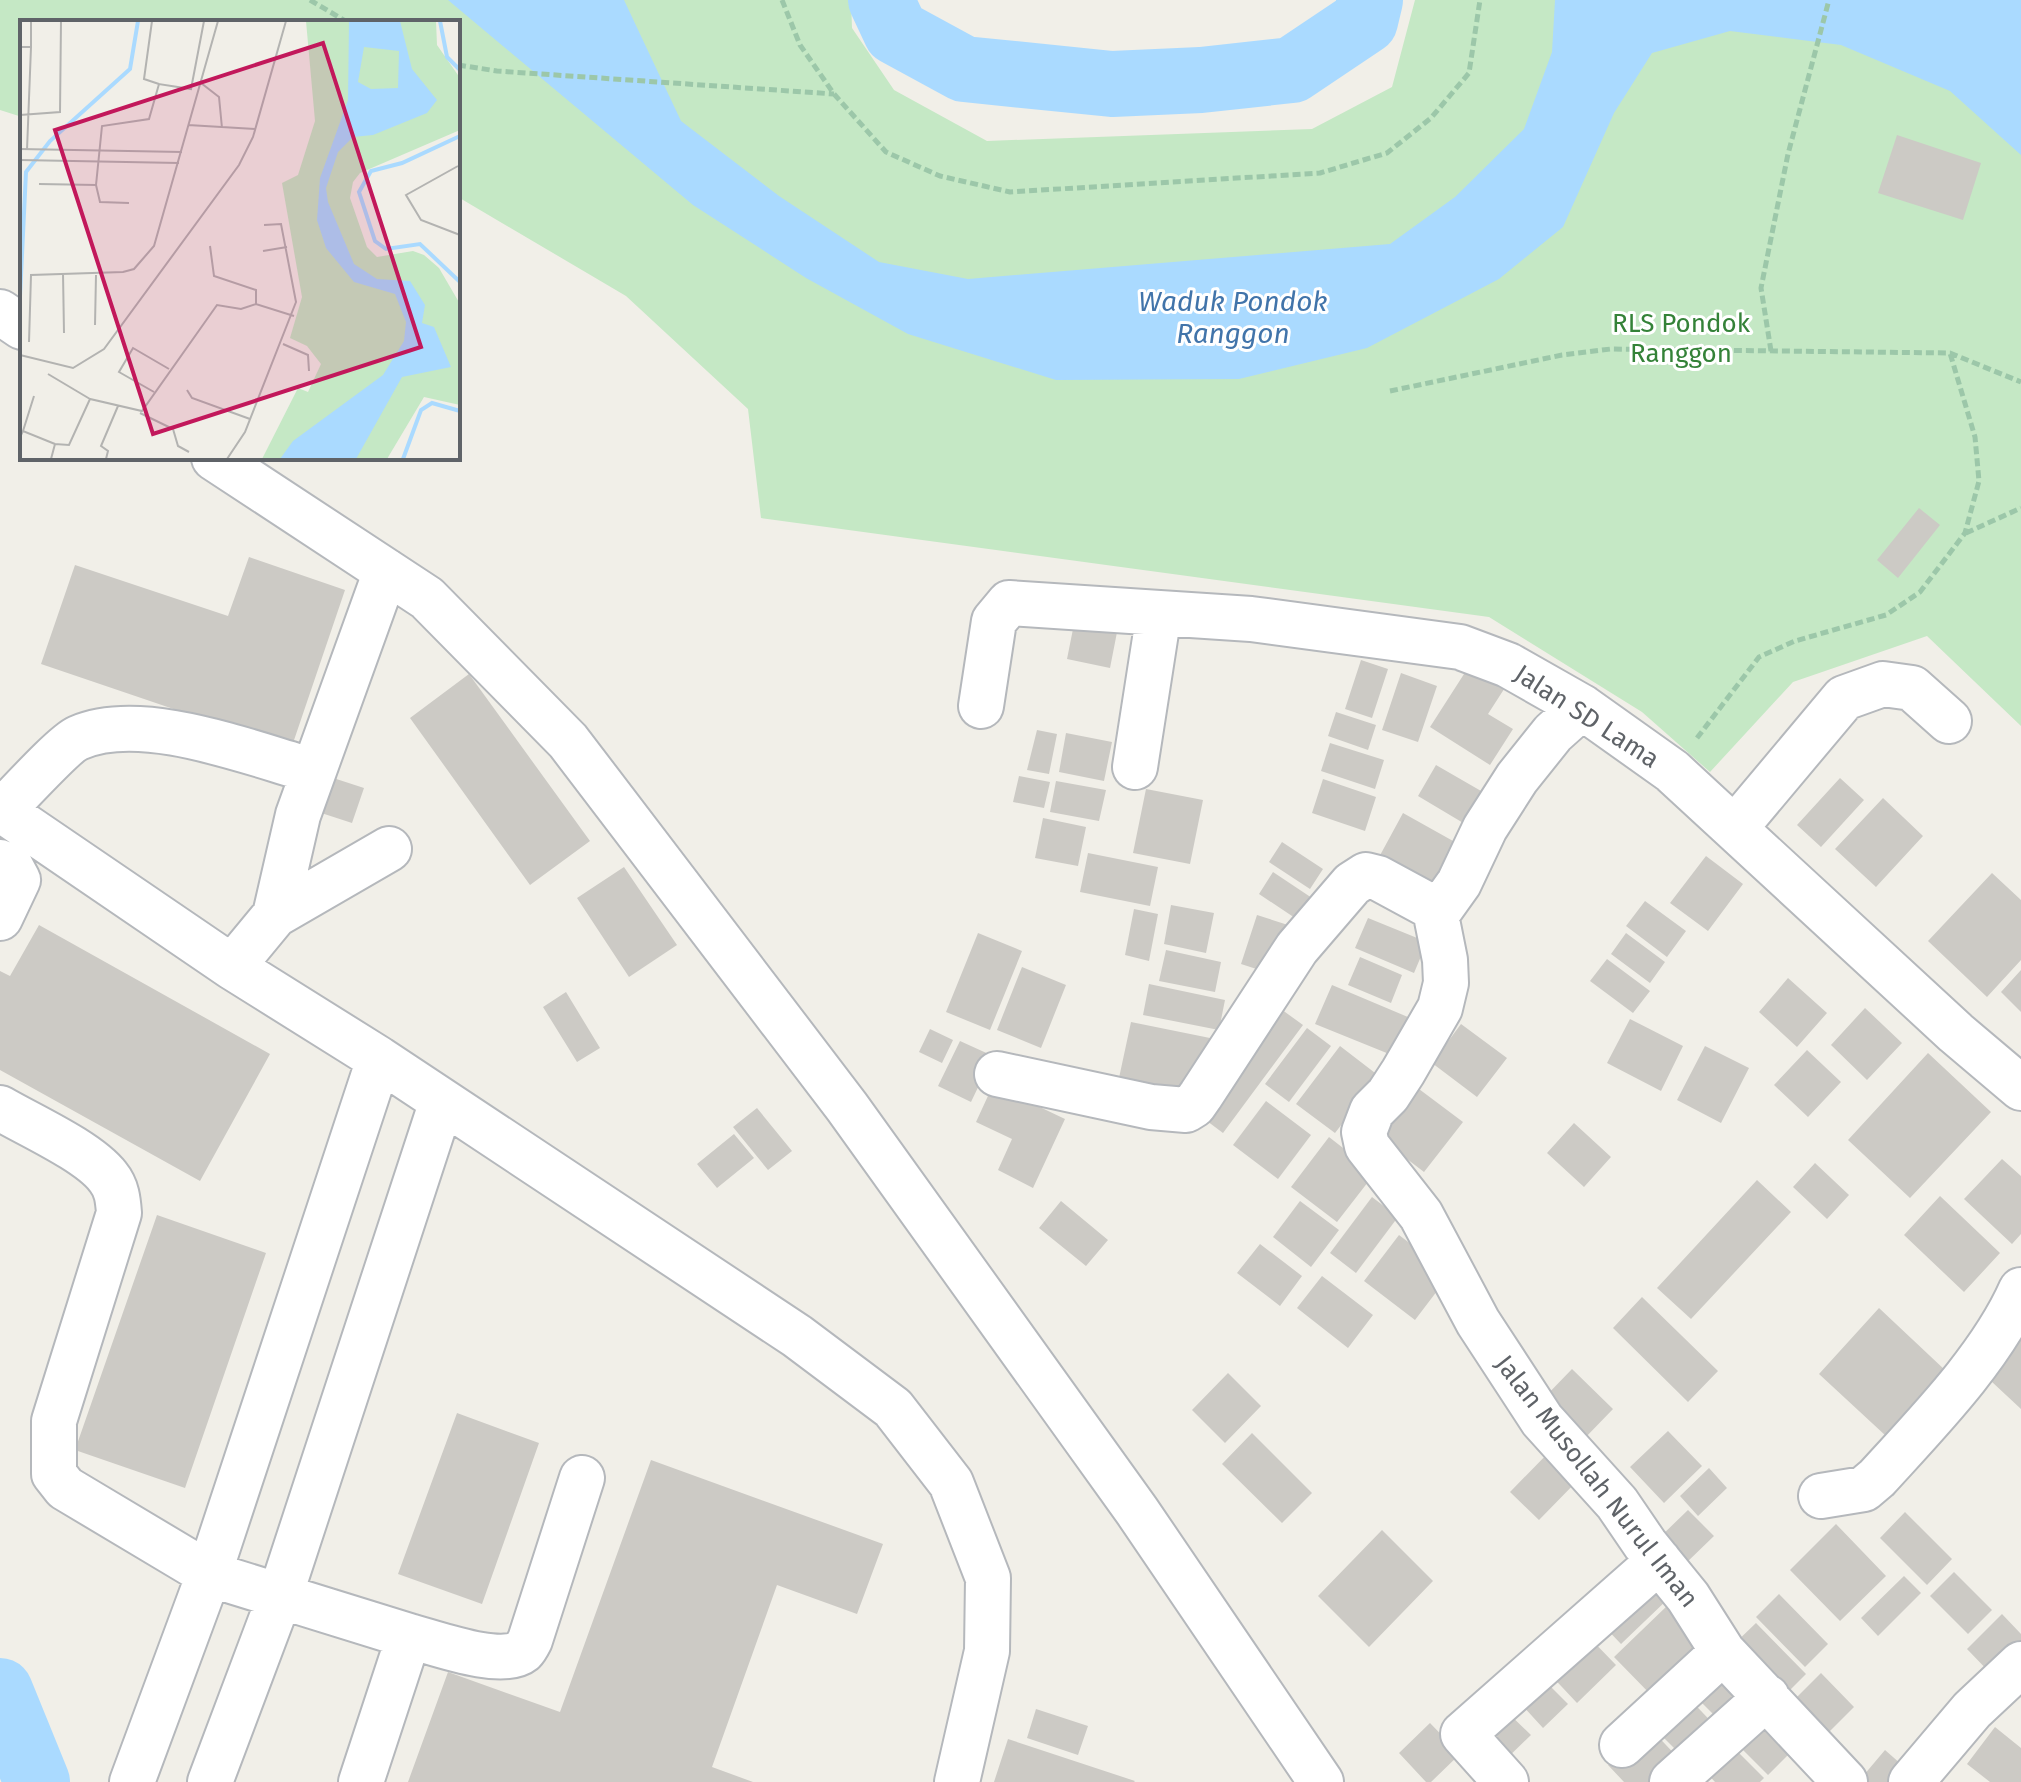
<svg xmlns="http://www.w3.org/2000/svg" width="2021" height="1782" viewBox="0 0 2021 1782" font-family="'Fira Sans',sans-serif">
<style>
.green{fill:#c5e8c5}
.water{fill:#aadaff}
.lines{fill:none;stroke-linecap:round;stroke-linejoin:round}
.river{stroke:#aadaff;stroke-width:66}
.building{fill:#cccac5}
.minor-casing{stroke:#b5b8bc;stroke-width:48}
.path{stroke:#9cc7a9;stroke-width:5;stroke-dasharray:8 4;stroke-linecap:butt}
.minor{stroke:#fff;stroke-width:44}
.labels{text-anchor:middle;stroke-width:6;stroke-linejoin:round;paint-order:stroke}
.park-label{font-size:26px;fill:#348238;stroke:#fff}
.street-label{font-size:26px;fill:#5f6368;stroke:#fff}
.water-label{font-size:28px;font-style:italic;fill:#4174aa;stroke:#fff}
.inset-river{fill:none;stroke:#aadaff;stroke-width:4}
.inset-road{fill:none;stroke:#b3b3b1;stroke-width:2}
.view{fill:#c2185b;fill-opacity:0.15;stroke:#c2185b;stroke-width:4}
.inset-edge{fill:none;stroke:#5f6368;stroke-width:4}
</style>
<rect width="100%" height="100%" fill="#f1efe8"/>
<path class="green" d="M 0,0 L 851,0 L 852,28 L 894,90 L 987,141 L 1312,129 L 1392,87 L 1415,0 L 2021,0 L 2021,726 L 1927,636 L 1793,682 L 1710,772 L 1642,712 L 1489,617 L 761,518 L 748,409 L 626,296 L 458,197 L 458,22 L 22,22 L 22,117 L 0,110 Z"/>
<path class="water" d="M 448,0 L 624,0 L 681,121 L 779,196 L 879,262 L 968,279 L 1390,244 L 1455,197 L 1524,129 L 1552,52 L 1555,0 L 2021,0 L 2021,155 L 1950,91 L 1841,45 L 1730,31 L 1652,53 L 1614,113 L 1563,227 L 1499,279 L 1367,348 L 1239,379 L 1056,380 L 908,334 L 806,278 L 693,205 Z"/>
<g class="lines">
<path class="river" d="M 881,0 L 896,32 L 964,69 L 1112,84 L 1201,80 L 1292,70 L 1365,21 L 1370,0
M 0,1691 L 37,1782"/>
</g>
<path class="building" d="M 1897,135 L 1981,163 L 1963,220 L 1878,193 Z
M 1919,508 L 1940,525 L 1898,578 L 1877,560 Z
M 249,557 L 345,590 L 291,749 L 41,664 L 75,565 L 228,616 Z
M 1076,614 L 1119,622 L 1110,668 L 1067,659 Z
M 1361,660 L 1388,669 L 1372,718 L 1345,709 Z
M 1473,660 L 1508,683 L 1488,714 L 1513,729 L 1490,765 L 1430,727 Z
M 1401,673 L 1437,686 L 1418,742 L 1382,730 Z
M 469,674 L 590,841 L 530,885 L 410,718 Z
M 1336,712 L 1376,725 L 1368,750 L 1328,736 Z
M 1037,730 L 1057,734 L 1049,774 L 1027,770 Z
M 1066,733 L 1112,742 L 1104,781 L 1059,772 Z
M 1330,743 L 1384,760 L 1375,789 L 1321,771 Z
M 1436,765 L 1488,795 L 1470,827 L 1418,796 Z
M 321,774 L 364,788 L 352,823 L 309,809 Z
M 1019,776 L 1050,782 L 1044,808 L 1013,802 Z
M 1840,778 L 1864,800 L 1821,847 L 1797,825 Z
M 1323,779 L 1376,797 L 1365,831 L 1312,813 Z
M 1056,781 L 1106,790 L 1099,821 L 1050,812 Z
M 1146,789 L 1203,800 L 1190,864 L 1133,853 Z
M 1883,798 L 1923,836 L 1876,887 L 1835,849 Z
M 1403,813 L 1462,846 L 1437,891 L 1378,859 Z
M 1043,818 L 1086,827 L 1078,866 L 1035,858 Z
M 1282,842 L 1323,869 L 1310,889 L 1269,862 Z
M 1088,853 L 1158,867 L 1150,906 L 1080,892 Z
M 1706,856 L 1743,884 L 1708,931 L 1670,903 Z
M 624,867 L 677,945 L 629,977 L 577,898 Z
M 1273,872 L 1312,898 L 1298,920 L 1259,894 Z
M 1992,873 L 2021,900 L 2021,960 L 1987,997 L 1928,941 Z
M 1645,901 L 1686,931 L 1667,957 L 1626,926 Z
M 1171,905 L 1214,913 L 1206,953 L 1164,944 Z
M 1134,909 L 1158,914 L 1149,961 L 1125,955 Z
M 1257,915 L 1291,926 L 1275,975 L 1241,964 Z
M 1368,918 L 1427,942 L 1414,973 L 1355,948 Z
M 39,925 L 270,1054 L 200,1181 L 0,1070 L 0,971 L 10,976 Z
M 978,933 L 1022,951 L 990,1030 L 946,1012 Z
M 1626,933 L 1665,962 L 1650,983 L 1611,954 Z
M 1166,950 L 1221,962 L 1215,992 L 1159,981 Z
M 1360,957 L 1402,975 L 1391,1003 L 1348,985 Z
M 1607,959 L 1650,991 L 1633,1013 L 1590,981 Z
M 1022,967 L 1066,985 L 1041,1048 L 997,1030 Z
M 2021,970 L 2021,1012 L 2001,992 Z
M 1788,978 L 1827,1013 L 1797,1047 L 1759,1012 Z
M 1149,984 L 1225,1000 L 1219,1030 L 1143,1015 Z
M 1332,985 L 1415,1020 L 1399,1058 L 1315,1024 Z
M 566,992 L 600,1048 L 577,1062 L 543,1007 Z
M 1274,1004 L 1303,1025 L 1223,1133 L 1195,1112 Z
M 1865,1008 L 1902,1043 L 1867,1080 L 1831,1045 Z
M 1630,1019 L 1683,1046 L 1661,1091 L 1607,1063 Z
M 1131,1022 L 1210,1038 L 1198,1094 L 1119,1078 Z
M 1461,1024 L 1507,1058 L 1477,1097 L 1432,1063 Z
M 1307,1028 L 1331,1046 L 1289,1102 L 1265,1084 Z
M 930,1029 L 953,1040 L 942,1063 L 919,1052 Z
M 960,1041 L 993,1056 L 971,1102 L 938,1086 Z
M 1340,1046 L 1379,1076 L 1335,1133 L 1296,1104 Z
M 1705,1046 L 1749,1068 L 1721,1123 L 1677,1100 Z
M 1807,1050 L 1841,1082 L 1808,1117 L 1774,1085 Z
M 1928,1053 L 1991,1112 L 1910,1198 L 1848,1140 Z
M 993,1085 L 1065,1119 L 1033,1188 L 998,1170 L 1012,1139 L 976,1122 Z
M 1415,1086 L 1463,1122 L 1424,1172 L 1377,1136 Z
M 1266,1101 L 1311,1135 L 1278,1179 L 1233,1145 Z
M 757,1108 L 792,1151 L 768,1170 L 733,1127 Z
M 1574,1123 L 1611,1157 L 1584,1187 L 1547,1153 Z
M 734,1134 L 754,1158 L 717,1188 L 697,1164 Z
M 1329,1137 L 1375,1173 L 1337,1222 L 1291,1187 Z
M 2002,1159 L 2021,1176 L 2021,1234 L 2012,1244 L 1964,1199 Z
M 1815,1163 L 1849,1195 L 1827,1219 L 1793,1187 Z
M 1757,1180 L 1791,1212 L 1691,1319 L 1657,1288 Z
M 1940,1196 L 2000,1253 L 1964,1292 L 1904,1235 Z
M 1372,1197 L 1398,1217 L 1356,1273 L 1330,1253 Z
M 1061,1201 L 1108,1240 L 1086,1266 L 1039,1228 Z
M 1300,1201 L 1339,1230 L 1311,1267 L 1273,1237 Z
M 157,1215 L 266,1253 L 185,1488 L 75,1450 Z
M 1399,1235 L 1450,1274 L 1415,1320 L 1364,1281 Z
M 1260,1244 L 1302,1276 L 1280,1306 L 1237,1273 Z
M 1322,1276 L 1373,1315 L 1348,1348 L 1297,1308 Z
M 1642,1297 L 1718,1371 L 1688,1402 L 1613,1328 Z
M 1879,1308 L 1946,1371 L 1886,1436 L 1819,1374 Z
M 2021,1321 L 2021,1409 L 1977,1368 Z
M 1572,1369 L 1613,1409 L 1583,1440 L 1542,1400 Z
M 1228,1373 L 1261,1406 L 1225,1443 L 1192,1410 Z
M 457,1413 L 539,1443 L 482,1604 L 398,1574 Z
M 1668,1431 L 1702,1466 L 1664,1503 L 1630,1467 Z
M 1252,1433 L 1312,1493 L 1282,1523 L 1222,1464 Z
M 1552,1449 L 1581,1477 L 1539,1520 L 1510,1492 Z
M 651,1460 L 883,1544 L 857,1614 L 777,1585 L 712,1767 L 753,1782 L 408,1782 L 448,1672 L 560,1712 Z
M 1709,1468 L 1727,1488 L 1698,1516 L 1680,1496 Z
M 1688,1510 L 1714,1536 L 1684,1565 L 1658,1539 Z
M 1905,1512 L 1952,1559 L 1927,1585 L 1880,1538 Z
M 1836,1524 L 1886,1576 L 1840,1621 L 1790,1570 Z
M 1382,1530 L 1433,1581 L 1369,1647 L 1318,1596 Z
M 1954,1572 L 1992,1610 L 1968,1634 L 1930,1596 Z
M 1648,1575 L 1669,1598 L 1621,1644 L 1600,1622 Z
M 1904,1576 L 1921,1593 L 1878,1636 L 1861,1618 Z
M 1779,1594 L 1828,1644 L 1805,1667 L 1756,1617 Z
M 1668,1605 L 1709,1648 L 1656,1700 L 1614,1657 Z
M 2002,1614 L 2021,1634 L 2021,1647 L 1993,1676 L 1967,1649 Z
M 1756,1623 L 1806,1674 L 1780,1700 L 1730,1648 Z
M 1584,1632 L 1616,1665 L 1577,1703 L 1546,1670 Z
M 1717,1665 L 1751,1700 L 1725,1726 L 1690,1691 Z
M 1821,1673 L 1854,1707 L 1823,1738 L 1789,1705 Z
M 1544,1680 L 1568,1704 L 1543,1728 L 1520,1703 Z
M 1683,1692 L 1722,1733 L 1690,1764 L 1650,1724 Z
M 1036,1709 L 1088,1726 L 1078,1755 L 1027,1738 Z
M 1763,1709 L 1798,1745 L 1768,1775 L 1732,1739 Z
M 1505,1710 L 1531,1735 L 1501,1764 L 1477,1738 Z
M 1430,1723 L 1460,1754 L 1431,1782 L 1426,1782 L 1399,1753 Z
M 1648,1726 L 1684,1764 L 1665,1782 L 1624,1782 L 1608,1765 Z
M 1995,1727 L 2021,1748 L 2021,1782 L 1990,1782 L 1967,1764 Z
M 1008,1739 L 1135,1781 L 1134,1782 L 994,1782 Z
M 1729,1743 L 1764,1778 L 1760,1782 L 1715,1782 L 1703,1769 Z
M 1885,1750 L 1910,1772 L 1902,1782 L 1858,1782 Z"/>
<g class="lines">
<g class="minor-casing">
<path id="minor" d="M 0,312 L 22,327
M 214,458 L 427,598 L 568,741 L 847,1107 L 1137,1511 L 1321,1782
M 981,706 L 994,621 L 1009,603 L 1251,619 L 1460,647 L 1508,665 L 1582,707 L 1672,771 L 1956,1033 L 2021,1088
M 1582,707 L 1553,733 L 1517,778 L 1485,828 L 1459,883 L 1439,911 L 1437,920 L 1445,960 L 1446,983 L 1440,1008 L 1403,1072 L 1388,1095 L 1372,1111 L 1364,1132 L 1367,1146 L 1421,1215 L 1478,1322 L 1542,1420 L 1617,1503 L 1645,1544 L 1688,1597 L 1723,1652 L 1845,1782
M 1135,767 L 1159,613
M 0,809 L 232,967 L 379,1059 L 797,1336 L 893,1408 L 951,1483 L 988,1578 L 987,1651 L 957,1782
M 2,811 C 17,796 64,744 78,738 C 142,710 249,753 314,771
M 1735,828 L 1844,698 L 1883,684 L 1912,688 L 1949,721
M 0,862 L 11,867 L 18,880 L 0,918
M 275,915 L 389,849
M 232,967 L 275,915 L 298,815 L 386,571
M 997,1074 L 1151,1107 L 1186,1110 L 1194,1105 L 1201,1095 L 1297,948 L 1352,884 L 1366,875 L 1378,878 L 1439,911
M 0,1108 C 29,1125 88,1151 108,1177 C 117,1188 118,1200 119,1213 L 54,1421 L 54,1474 L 65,1488 L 209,1574 L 409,1636 L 361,1782
M 1821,1496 L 1864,1489 L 1877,1478 C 1927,1423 1991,1358 2021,1290
M 409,1636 C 433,1642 502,1668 523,1651 C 526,1648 528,1644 530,1640 L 582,1478
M 1622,1745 L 1723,1652
M 132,1782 L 209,1574 L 379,1059
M 210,1782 L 280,1596 L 442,1101
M 1506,1782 L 1463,1734 L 1659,1561
M 1672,1782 L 1767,1697
M 1911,1782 L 1972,1710 L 2021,1664"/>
</g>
<path class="path" d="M 310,0 L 347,22
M 782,0 L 800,45 L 834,94 L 886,152 L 940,176 L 1010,192 L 1320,173 L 1387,153 L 1431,118 L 1469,73 L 1480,0
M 458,65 L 497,71 L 834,94
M 1771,351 L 1761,288 L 1788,154 L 1829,0
M 1390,391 L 1562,355 L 1611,349 L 1950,353 L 2021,382
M 1966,533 L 2021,508
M 1697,738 L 1759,657 L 1795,641 L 1886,615 L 1920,592 L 1965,533 L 1979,481 L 1975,437 L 1950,353"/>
<use href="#minor" class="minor"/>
</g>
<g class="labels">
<g class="park-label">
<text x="1681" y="332">RLS Pondok<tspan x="1681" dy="30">Ranggon</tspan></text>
</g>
<g class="street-label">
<text transform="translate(1587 716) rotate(33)" y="9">Jalan SD Lama</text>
<text transform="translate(1597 1481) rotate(52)" y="9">Jalan Musollah Nurul Iman</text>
</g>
<g class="water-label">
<text x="1233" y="311">Waduk Pondok<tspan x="1233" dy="32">Ranggon</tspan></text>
</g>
</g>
<g transform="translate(20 20)">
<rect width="440" height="440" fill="#f1efe8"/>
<path d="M 286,1 L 416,1 L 417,25 L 440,58 L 440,110 L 340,153 L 333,162 L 330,178 L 347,227 L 357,237 L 393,231 L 404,235 L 419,248 L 440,284 L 440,385 L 404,377 L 367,439 L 242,439 L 278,368 L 288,372 L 301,344 L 287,326 L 270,318 L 282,277 L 262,163 L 278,155 L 295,101 Z" fill="#c5e8c5"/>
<path d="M 329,1 L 380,1 L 392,49 L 417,80 L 407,93 L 353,115 L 333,117 L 318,132 L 306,168 L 308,182 L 334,244 L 357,259 L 390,261 L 405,285 L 402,303 L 414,307 L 431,347 L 382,357 L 336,439 L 260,439 L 273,421 L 363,355 L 384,321 L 386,302 L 375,274 L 334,262 L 306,228 L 297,200 L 300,158 L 328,80 ZM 344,27 L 379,31 L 378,68 L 351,69 L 338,62 Z" fill="#aadaff" fill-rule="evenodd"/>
<path class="inset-river" d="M 420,1 L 427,37 L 440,50M 440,116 L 382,143 L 351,151 L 339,172 L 355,221 L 366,229 L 400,224 L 440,262M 0,276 L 6,152 L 30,121 L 110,49 L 118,1M 383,439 L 401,390 L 412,383 L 440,391"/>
<path class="inset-road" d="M 132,1 L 124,59 L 139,64M 0,27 L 11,27 L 11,1M 181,63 L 199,77 L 202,108M 0,95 L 40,92 L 41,1M 168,105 L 235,109M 0,129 L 162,132M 7,130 L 11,27M 0,140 L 159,143M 438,146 L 386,175 L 401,200 L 440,215M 19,164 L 76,165 L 82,106 L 129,99 L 139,64 L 171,69 L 184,1M 76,165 L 80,182 L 109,183M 190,226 L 194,256 L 236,270 L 236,284M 243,231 L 267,227M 43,253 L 44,313M 75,305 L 76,255M 9,322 L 11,255 L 103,252 L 114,249 L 134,226 L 198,1M 263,324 L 288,335 L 289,351M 0,335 L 53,348 L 84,329 L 219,145 L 233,117 L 266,1M 28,354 L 70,379M 167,370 L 172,378 L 230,399M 134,372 L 99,352 L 113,328 L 149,349M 120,393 L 153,409 L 158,426 L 169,432M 3,411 L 14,376M 0,417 L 3,411 L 35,424M 31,439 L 35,424 L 49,425 L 70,379 L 122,391 L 197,285 L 221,289 L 236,284 L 274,296M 86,439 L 88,431 L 81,426 L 98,386M 207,439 L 225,412 L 276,282 L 261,204 L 244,205"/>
<path class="view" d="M 303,23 L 401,327 L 133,414 L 35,110 Z"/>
<rect width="440" height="440" class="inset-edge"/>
</g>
</svg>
